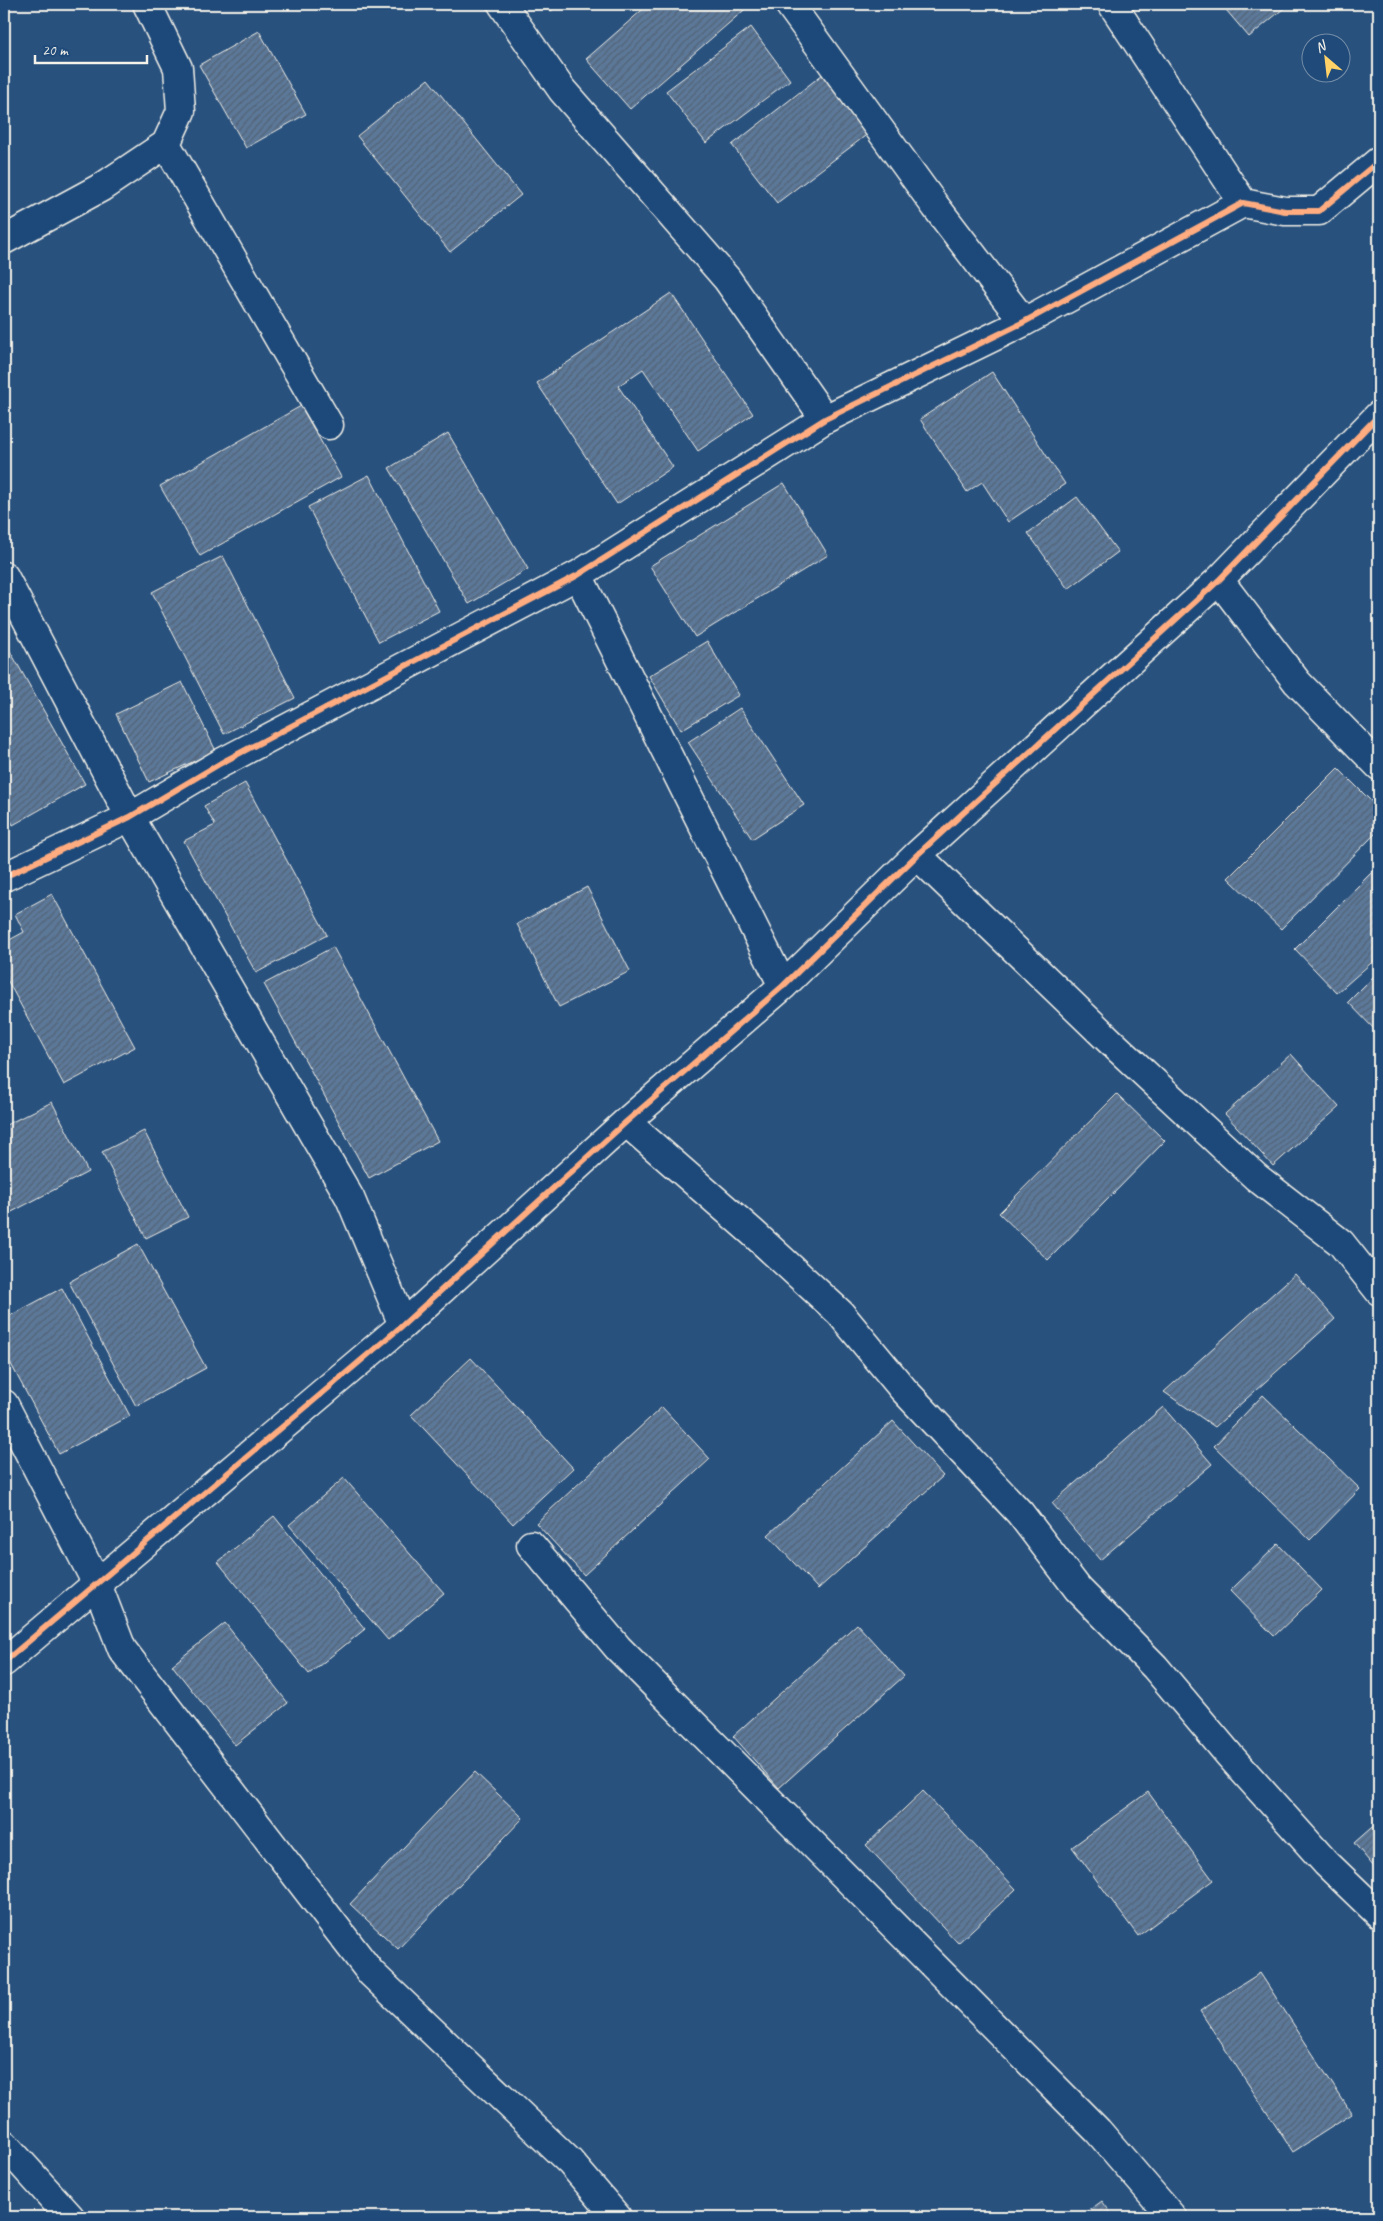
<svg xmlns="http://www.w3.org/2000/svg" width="1383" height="2221" viewBox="0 0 1383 2221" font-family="Caveat,sans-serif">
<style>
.building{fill:url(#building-hatch);stroke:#f4f1e8}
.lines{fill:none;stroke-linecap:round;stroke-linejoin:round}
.minor-casing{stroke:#f4f1e8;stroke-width:31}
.minor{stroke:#1f4a7a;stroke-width:28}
.cycleway-casing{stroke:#1f4a7a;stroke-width:9}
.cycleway{stroke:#ffac80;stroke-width:6}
</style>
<defs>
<pattern id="building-hatch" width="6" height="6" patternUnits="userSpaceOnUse" patternTransform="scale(1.25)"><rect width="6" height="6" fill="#5b7899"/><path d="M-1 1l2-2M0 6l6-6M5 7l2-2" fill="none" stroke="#536274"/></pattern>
</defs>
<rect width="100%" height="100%" fill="#28517e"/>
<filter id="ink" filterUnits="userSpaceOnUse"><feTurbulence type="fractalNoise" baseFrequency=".02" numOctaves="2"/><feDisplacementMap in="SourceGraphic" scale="10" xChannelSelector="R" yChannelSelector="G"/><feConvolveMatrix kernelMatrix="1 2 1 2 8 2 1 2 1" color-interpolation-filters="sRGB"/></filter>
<g filter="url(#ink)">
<path class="building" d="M 546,4 L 561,4 L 551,11 Z
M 649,4 L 751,4 L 630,109 L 586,59 Z
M 1221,4 L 1289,4 L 1249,37 Z
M 751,27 L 790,80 L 706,143 L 666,91 Z
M 259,31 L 306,114 L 246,148 L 199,65 Z
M 823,74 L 869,133 L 777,203 L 732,145 Z
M 428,79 L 521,195 L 450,252 L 357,136 Z
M 671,293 L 753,414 L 698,451 L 643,369 L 618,386 L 673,467 L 617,504 L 537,383 Z
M 992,372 L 1065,484 L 1008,522 L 982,482 L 967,492 L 920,419 Z
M 301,406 L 341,477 L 200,556 L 160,486 Z
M 448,433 L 528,569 L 469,604 L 389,468 Z
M 369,475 L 439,611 L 379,642 L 308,507 Z
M 784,483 L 828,555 L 695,637 L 650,566 Z
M 1077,497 L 1118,552 L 1068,589 L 1028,533 Z
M 223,556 L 295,698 L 224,734 L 152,592 Z
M 707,641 L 739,695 L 681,730 L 649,676 Z
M 5,642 L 85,784 L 13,825 L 4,807 L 4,643 Z
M 182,682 L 216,751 L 149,782 L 116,714 Z
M 740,708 L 804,805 L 752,839 L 688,742 Z
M 1338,768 L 1379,809 L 1379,830 L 1281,929 L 1228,878 Z
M 245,783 L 327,935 L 256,973 L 184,841 L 215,825 L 204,806 Z
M 1379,865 L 1379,956 L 1337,993 L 1295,949 Z
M 587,887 L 630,971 L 559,1007 L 517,924 Z
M 52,894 L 135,1047 L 64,1085 L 4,974 L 4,943 L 24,932 L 15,914 Z
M 333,947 L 438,1141 L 369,1178 L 264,984 Z
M 1379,971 L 1379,1034 L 1348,1002 Z
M 1291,1054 L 1339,1107 L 1273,1166 L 1225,1114 Z
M 1117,1094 L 1165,1141 L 1048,1260 L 999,1213 Z
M 52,1102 L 88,1172 L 4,1216 L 4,1126 Z
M 144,1131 L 188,1217 L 146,1238 L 102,1152 Z
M 138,1244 L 206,1368 L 136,1406 L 69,1282 Z
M 1295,1274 L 1335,1319 L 1215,1427 L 1164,1392 Z
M 62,1288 L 130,1416 L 59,1454 L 4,1351 L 4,1319 Z
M 471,1358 L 573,1468 L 513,1524 L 411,1415 Z
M 1263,1395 L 1360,1489 L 1310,1540 L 1214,1446 Z
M 662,1407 L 710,1459 L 584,1575 L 536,1523 Z
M 1163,1407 L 1212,1464 L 1100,1560 L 1052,1503 Z
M 893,1421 L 943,1476 L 818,1589 L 768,1535 Z
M 344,1478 L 444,1593 L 388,1640 L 289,1525 Z
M 274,1516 L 365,1629 L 309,1674 L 218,1562 Z
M 1278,1544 L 1322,1590 L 1274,1636 L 1230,1591 Z
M 225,1623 L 288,1703 L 235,1745 L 172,1665 Z
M 857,1624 L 904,1676 L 779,1788 L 733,1736 Z
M 475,1772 L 523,1818 L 398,1949 L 350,1904 Z
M 923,1791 L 1016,1889 L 958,1943 L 866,1845 Z
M 1148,1792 L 1213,1880 L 1138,1936 L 1072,1847 Z
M 1379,1821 L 1379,1873 L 1354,1843 Z
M 1260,1973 L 1352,2114 L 1293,2152 L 1200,2011 Z
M 1102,2201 L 1114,2217 L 1080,2217 Z"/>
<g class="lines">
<g class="minor-casing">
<path id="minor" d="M 502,4 L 562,90 L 727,279 L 825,419
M 789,4 L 936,207 L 1024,322
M 1112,4 L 1243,203
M 166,144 L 329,425
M 4,240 L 102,187 L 166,144 L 181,111 L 178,68 L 147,4
M 578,575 L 783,986
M 4,576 L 130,817 L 350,1198 L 403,1325
M 1219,580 L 1297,682 L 1379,766
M 917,855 L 1111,1042 L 1256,1177 L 1341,1243 L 1379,1291
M 4,877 L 130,817 L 221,763 L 578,575 L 825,419 L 1024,322 L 1243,203 L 1285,211 L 1319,211 L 1379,161
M 626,1122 L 752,1232 L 840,1313 L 903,1389 L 1020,1513 L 1078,1589 L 1155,1667 L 1230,1756 L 1326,1863 L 1379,1914
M 4,1404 L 97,1584 L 122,1649 L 371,1973 L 570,2162 L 617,2217
M 531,1545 L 618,1648 L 1098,2131 L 1172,2217
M 4,1662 L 403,1325 L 626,1122 L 783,986 L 917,855 L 1219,580 L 1379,415
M 4,2144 L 70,2217"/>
</g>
<use href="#minor" class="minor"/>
<g class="cycleway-casing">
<path id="cycleway" d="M 4,877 L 130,817 L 221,763 L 578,575 L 825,419 L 1024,322 L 1243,203 L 1285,211 L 1319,211 L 1379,161
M 4,1662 L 403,1325 L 626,1122 L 783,986 L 917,855 L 1219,580 L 1379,415"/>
</g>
<use href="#cycleway" class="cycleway"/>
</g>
</g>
<rect width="1383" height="2221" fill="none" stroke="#1f4a7a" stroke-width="20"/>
<rect x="10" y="10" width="1363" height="2201" fill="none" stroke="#f4f1e8" stroke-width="2" filter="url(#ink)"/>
<g transform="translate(1326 58) rotate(332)"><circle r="24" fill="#1f4a7a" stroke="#748da6"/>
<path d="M0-4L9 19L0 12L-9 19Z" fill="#ffd166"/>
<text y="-8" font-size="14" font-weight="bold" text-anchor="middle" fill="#f4f1e8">N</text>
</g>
<path d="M35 55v8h112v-8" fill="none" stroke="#f4f1e8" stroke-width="2.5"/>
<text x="42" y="55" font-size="15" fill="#f4f1e8" stroke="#1f4a7a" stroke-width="4" paint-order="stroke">20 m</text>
</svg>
